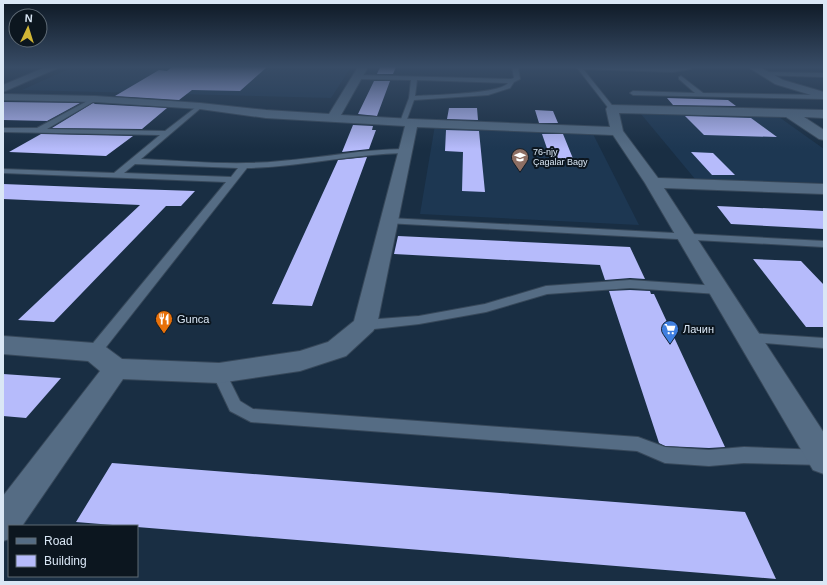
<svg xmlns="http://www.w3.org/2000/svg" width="827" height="585" viewBox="0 0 827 585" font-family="Helvetica,sans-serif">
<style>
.built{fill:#1d3752}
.building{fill:#b6bbfb}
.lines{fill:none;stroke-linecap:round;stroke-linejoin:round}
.service-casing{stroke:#37485a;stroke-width:2}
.minor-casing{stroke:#37485a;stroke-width:2}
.service{fill:#556c84;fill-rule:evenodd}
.minor{fill:#556c84;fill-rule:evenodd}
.labels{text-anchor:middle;stroke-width:4;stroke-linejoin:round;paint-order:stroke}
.far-poi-label{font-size:9px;fill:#dae7f5;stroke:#0c161f;text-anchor:start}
.poi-label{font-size:11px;fill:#dae7f5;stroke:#0c161f;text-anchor:start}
</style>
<rect width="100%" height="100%" fill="#192e43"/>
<path class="built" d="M 73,67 L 351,67 L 331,98 L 22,90 Z
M 641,114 L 779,117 L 824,149 L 824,183 L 695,179 Z
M 435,125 L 591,130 L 639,225 L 420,214 Z"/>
<path class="building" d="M 172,67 L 267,67 L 240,91 L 192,90 L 179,100 L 115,96 L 159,70 L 167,71 Z
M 380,67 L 396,67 L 393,74 L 377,74 Z
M 374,81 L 390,81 L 377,116 L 358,114 Z
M 667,98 L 728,100 L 736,106 L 673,105 Z
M 3,102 L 80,103 L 47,121 L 3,120 Z
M 93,103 L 95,104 L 167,108 L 142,129 L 52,128 Z
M 449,108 L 477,108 L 478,120 L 447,119 Z
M 535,110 L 553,111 L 558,123 L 539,123 Z
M 685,116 L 751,118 L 777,137 L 704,135 Z
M 353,125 L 373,126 L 372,130 L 376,130 L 369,149 L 342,152 Z
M 446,130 L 479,131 L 485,192 L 462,191 L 463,152 L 445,151 Z
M 41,134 L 133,136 L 106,156 L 9,152 Z
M 542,134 L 563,134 L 574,161 L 551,160 Z
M 691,152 L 713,153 L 735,175 L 712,175 Z
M 367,157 L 312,306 L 272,304 L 338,160 Z
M 3,184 L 105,188 L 195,191 L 181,206 L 166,206 L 54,322 L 18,320 L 140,205 L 3,199 Z
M 717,206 L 824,211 L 824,229 L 731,224 Z
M 398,236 L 630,247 L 645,279 L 630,278 L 605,280 L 600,265 L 394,254 Z
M 753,259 L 801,261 L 824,285 L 824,327 L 806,327 Z
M 630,290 L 650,291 L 651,294 L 654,294 L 725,447 L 709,448 L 665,446 L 659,443 L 609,291 Z
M 3,374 L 61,378 L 26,418 L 3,416 Z
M 112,463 L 745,512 L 776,579 L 76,522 Z"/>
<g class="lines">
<g class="service-casing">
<path id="service" d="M 512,67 L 518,67 L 520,79 L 514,82 L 510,88 L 488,95 L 414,100 L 406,122 L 403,124 L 400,122 L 409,98 L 411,80 L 358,79 L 355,77 L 358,75 L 511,79 L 514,78 ZM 417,80 L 508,83 C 500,94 432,95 415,96 Z
M 575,67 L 691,67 L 691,69 L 673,72 L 583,69 L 615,109 L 612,111 L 610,110 L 578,69 Z
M 764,72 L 824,73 L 824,77 L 762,75 L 761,74 Z
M 681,76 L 703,93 L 824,95 L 824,99 L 633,95 L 630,93 L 633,91 L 695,93 L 679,79 L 679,77 Z
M 93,98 L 98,99 L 47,129 L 165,131 L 200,104 L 203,106 L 202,107 L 141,159 C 187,161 234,166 281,161 C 322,158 363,149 405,149 L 409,151 L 405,153 C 352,154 300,167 247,168 L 99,356 L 94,357 L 89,356 L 87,352 L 89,348 L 226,182 L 3,173 L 3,169 L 114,173 L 160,135 L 3,132 L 3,128 L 37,128 ZM 135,164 L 238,168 L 231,177 L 124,173 Z
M 389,218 L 824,241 L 824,247 L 386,223 L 384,221 L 386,219 Z
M 630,280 L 718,286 L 722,287 L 724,290 L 722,293 L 718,294 L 630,288 L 547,294 L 486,312 L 419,324 L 365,330 L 360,328 L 359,325 L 360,322 L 365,320 L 419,316 L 485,304 L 546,286 Z
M 748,333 L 824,338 L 824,348 L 743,341 L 741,338 L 743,335 Z
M 219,367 L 224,369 L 240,401 L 253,409 L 638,437 L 665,447 L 709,450 L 744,447 L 822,450 L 824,451 L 824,465 L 744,463 L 709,466 L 665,463 L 637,451 L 251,422 L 230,411 L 212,373 L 214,369 Z"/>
</g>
<g class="minor-casing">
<path id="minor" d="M 46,67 L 60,67 L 3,92 L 3,85 Z
M 358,67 L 368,67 L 341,115 L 412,119 L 610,127 L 606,109 L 608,106 L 612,105 L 824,110 L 824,118 L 804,117 L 824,130 L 824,140 L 819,139 L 786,117 L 619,113 L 623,131 L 658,178 L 824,184 L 824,194 L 664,188 L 824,433 L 824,474 L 813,470 L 645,183 L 613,135 L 417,127 L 377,325 L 373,331 L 346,356 L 300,371 L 219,383 L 123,379 L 22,526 L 9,526 L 9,539 L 3,541 L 3,496 L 100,371 L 88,361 L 3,354 L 3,336 L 94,343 L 103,345 L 122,359 L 219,363 L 300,351 L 328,342 L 354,321 L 405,126 L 266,118 L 200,109 L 95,102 L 3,100 L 3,94 L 95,96 L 200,103 L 266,110 L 329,114 Z
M 748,67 L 760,67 L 783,80 L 824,92 L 824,99 L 775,84 Z"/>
</g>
<use href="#service" class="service"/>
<use href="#minor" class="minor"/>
</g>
<linearGradient id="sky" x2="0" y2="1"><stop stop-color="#0e1925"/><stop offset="0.45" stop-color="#384c66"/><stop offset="1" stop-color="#384c66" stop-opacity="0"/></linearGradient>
<rect width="827" height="149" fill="url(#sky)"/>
<defs>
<g id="school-pin" transform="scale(0.9)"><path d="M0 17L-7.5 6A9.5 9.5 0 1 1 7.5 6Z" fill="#8d6e63" stroke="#0c161f"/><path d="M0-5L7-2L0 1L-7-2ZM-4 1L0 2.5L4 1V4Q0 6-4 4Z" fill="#fff"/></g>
<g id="restaurant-pin" transform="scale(0.9)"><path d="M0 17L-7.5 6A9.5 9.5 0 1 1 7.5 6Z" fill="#e8710a" stroke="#0c161f"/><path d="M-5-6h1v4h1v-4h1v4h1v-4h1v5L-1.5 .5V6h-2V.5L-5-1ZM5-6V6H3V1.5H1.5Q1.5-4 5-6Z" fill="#fff"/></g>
<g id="supermarket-pin" transform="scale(0.9)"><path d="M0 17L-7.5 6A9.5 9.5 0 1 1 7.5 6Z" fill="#3f7fe0" stroke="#0c161f"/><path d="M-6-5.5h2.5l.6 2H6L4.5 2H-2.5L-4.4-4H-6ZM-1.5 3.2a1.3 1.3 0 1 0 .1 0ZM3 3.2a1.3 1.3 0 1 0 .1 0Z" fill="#fff"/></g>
</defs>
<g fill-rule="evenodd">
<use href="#school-pin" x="520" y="157"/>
<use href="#restaurant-pin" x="164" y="319"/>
<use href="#supermarket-pin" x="670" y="329"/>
</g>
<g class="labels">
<g class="far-poi-label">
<text x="533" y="155">76-njy<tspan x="533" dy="10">Çagalar Bagy</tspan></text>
</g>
<g class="poi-label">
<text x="177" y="323">Gunca</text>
<text x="683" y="333">Лачин</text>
</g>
</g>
<rect width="827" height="585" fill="none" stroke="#dae7f5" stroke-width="8"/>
<rect x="8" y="525" width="130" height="52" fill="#0c161f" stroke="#5e6a75"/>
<rect x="16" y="538" width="20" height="6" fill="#556c84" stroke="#5e6a75"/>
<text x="44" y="545" font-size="12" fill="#dae7f5">Road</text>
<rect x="16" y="555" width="20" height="12" fill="#b6bbfb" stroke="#5e6a75"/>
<text x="44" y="565" font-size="12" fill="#dae7f5">Building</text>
<g transform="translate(28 28) rotate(4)"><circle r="19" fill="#0c161f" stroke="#5e6a75"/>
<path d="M0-3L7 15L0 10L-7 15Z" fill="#d2b635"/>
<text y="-6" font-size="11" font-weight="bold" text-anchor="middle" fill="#dae7f5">N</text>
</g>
</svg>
